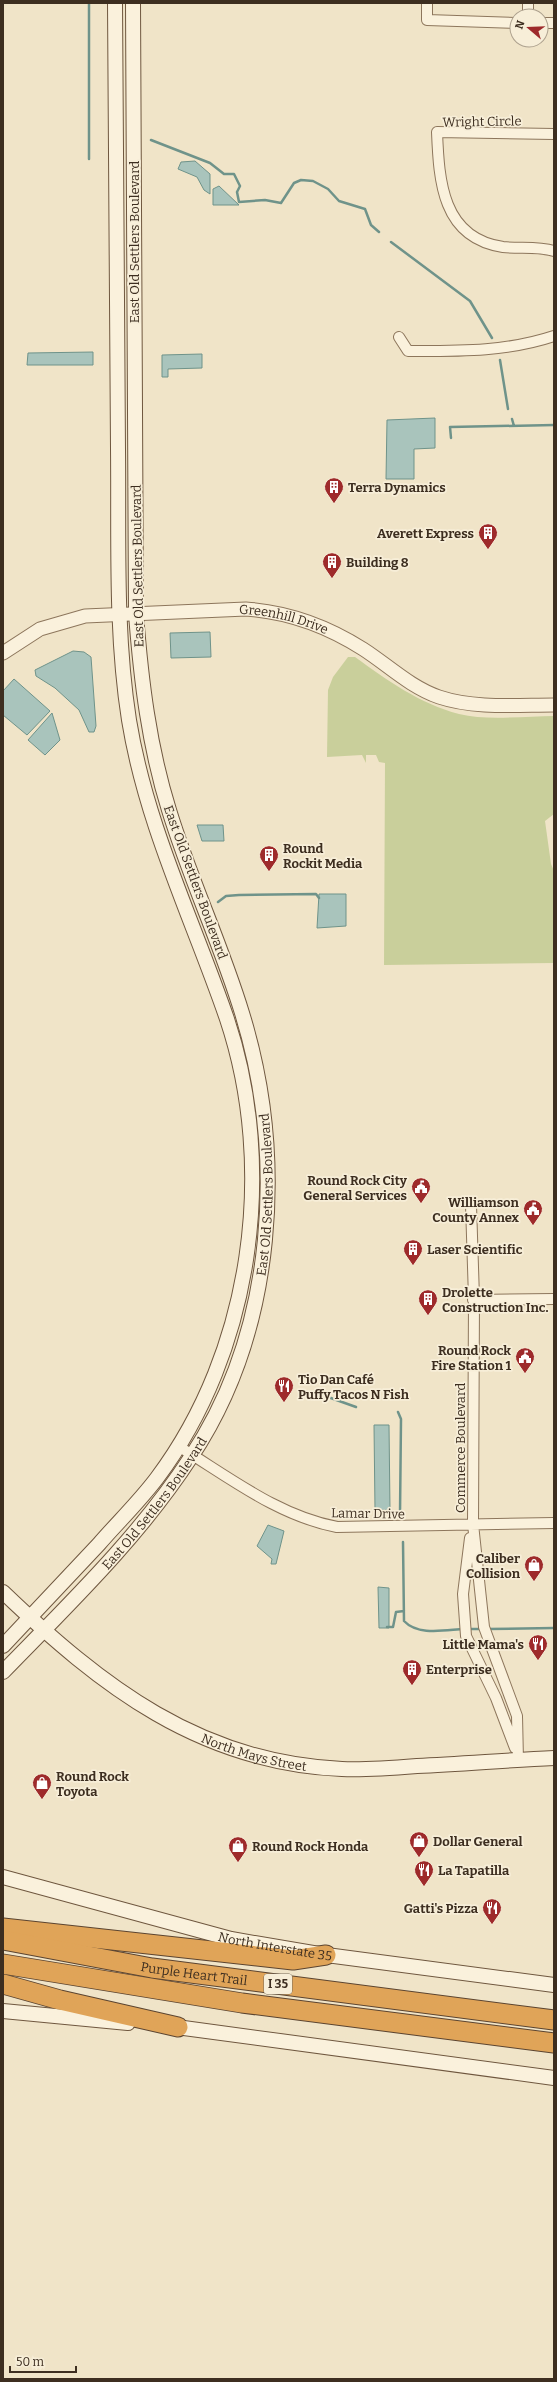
<svg xmlns="http://www.w3.org/2000/svg" width="557" height="2382" viewBox="0 0 557 2382" font-family="Bitter,serif">
<style>
.green{fill:#c9cf9b}
.water{fill:#a9c4bc;stroke:#6f938a}
.lines{fill:none;stroke-linecap:round;stroke-linejoin:round}
.stream{stroke:#6f938a;stroke-width:2.5}
.minor-casing{stroke:#8d765c;stroke-width:12}
.tertiary-casing{stroke:#8d765c;stroke-width:15}
.secondary-casing{stroke:#6f573f;stroke-width:16}
.motorway-casing{stroke:#5b4430;stroke-width:21}
.minor{stroke:#faf1dc;stroke-width:10}
.tertiary{stroke:#faf1dc;stroke-width:13}
.secondary{stroke:#faf1dc;stroke-width:14}
.motorway{stroke:#e0a458;stroke-width:19}
.labels{text-anchor:middle;stroke-width:3.5;stroke-linejoin:round;paint-order:stroke}
.shield{fill:#f7eed8;stroke:#756857;stroke-width:1}
.shield-label{font-size:12px;font-weight:bold;fill:#3d2e20}
.street-label{font-size:13px;fill:#3d2e20;stroke:#f7eed8}
.poi-label{font-size:13px;font-weight:bold;fill:#3d2e20;stroke:#f7eed8;text-anchor:start}
</style>
<rect width="100%" height="100%" fill="#f0e4c8"/>
<path class="green" d="M 348,657 L 355,657 C 387,680 420,704 459,714 C 487,721 525,716 554,716 L 554,814 L 545,821 L 551,864 L 554,871 L 554,963 L 384,965 L 385,763 L 379,762 L 376,755 L 366,755 L 366,763 L 362,755 L 327,757 L 328,690 L 333,677 Z"/>
<path class="water" d="M 195,161 L 210,174 L 210,194 L 204,190 L 197,177 L 178,169 L 181,162 Z
M 219,186 L 239,205 L 213,205 L 213,189 Z
M 93,352 L 93,365 L 27,365 L 28,353 Z
M 202,354 L 202,368 L 168,369 L 168,377 L 162,377 L 162,355 Z
M 435,418 L 435,448 L 414,449 L 414,479 L 386,479 L 387,420 Z
M 210,632 L 211,657 L 171,658 L 170,633 Z
M 73,651 L 84,652 L 91,657 L 96,726 L 94,732 L 89,732 L 79,710 L 55,688 L 36,676 L 35,670 Z
M 14,679 L 50,711 L 27,735 L 3,715 L 3,691 Z
M 52,713 L 60,740 L 45,755 L 28,740 Z
M 197,825 L 223,825 L 224,841 L 202,841 Z
M 319,894 L 346,894 L 346,926 L 317,928 Z
M 374,1425 L 389,1425 L 390,1510 L 375,1510 Z
M 268,1525 L 284,1531 L 276,1564 L 271,1564 L 272,1559 L 257,1546 Z
M 378,1587 L 389,1588 L 389,1628 L 379,1628 Z"/>
<g class="lines">
<path class="stream" d="M 89,3 L 89,159
M 151,140 L 210,163 L 224,174 L 234,174 L 240,186 L 237,192 L 239,202 L 265,200 L 281,203 L 294,183 L 301,180 L 313,181 L 328,189 L 339,201 L 365,209 L 371,225 L 379,232
M 391,242 L 470,301 L 492,338
M 500,360 L 508,409
M 512,419 L 514,426
M 451,438 L 450,427 L 554,425
M 218,902 L 226,896 L 239,895 L 316,894 L 319,898
M 328,1397 L 356,1407
M 398,1412 L 401,1419 L 400,1514
M 403,1542 L 404,1621 C 418,1636 445,1630 464,1629
M 387,1627 L 393,1627 L 396,1612 L 404,1611
M 469,1629 L 482,1629
M 487,1629 L 554,1628"/>
<g class="minor-casing">
<path id="minor" d="M 427,3 L 427,20 L 517,23
M 528,3 L 528,16
M 541,23 L 554,23
M 554,134 L 437,132 C 439,181 442,238 503,247 C 520,249 537,246 554,251
M 399,337 L 408,351 C 458,351 506,352 554,336
M 471,1205 L 474,1298 L 473,1524 L 484,1627 L 517,1716 L 518,1760
M 473,1300 L 554,1299
M 178,1446 C 229,1477 278,1516 337,1527 L 554,1523
M 470,1538 L 463,1594 L 466,1636 L 496,1698 L 515,1748"/>
</g>
<g class="tertiary-casing">
<g id="tertiary">
<path id="s1" d="M 3,653 L 40,629 L 85,616 L 246,609 C 289,612 327,626 363,649 C 388,665 410,687 439,697 C 475,709 517,705 554,705"/>
</g>
</g>
<g class="secondary-casing">
<g id="secondary">
<path id="s2" d="M 3,1592 C 101,1686 200,1763 342,1769 C 367,1770 392,1768 417,1766 C 463,1764 508,1760 554,1758"/>
<path d="M 3,1646 C 35,1612 67,1578 99,1544 C 118,1522 139,1502 157,1478 C 252,1351 277,1169 227,1019 C 193,920 146,825 129,720 C 115,631 119,539 118,449 C 116,301 116,152 115,3"/>
<path id="s3" d="M 3,1672 C 69,1604 139,1537 191,1457 C 276,1329 286,1156 242,1013 C 221,944 190,879 169,810 C 149,746 141,680 136,614 L 133,3"/>
<path id="s4" d="M 3,1877 L 231,1939 L 319,1954 L 554,1985"/>
<path d="M 3,2011 L 128,2023"/>
<path d="M 169,2026 L 554,2078"/>
</g>
</g>
<g class="motorway-casing">
<g id="motorway">
<path d="M 3,1928 L 293,1960 L 326,1955"/>
<path id="s5" d="M 3,1940 L 152,1968 L 554,2020"/>
<path d="M 3,1964 L 242,2003 L 554,2043"/>
<path d="M 3,1984 L 60,2000 L 178,2027"/>
</g>
</g>
<use href="#minor" class="minor"/>
<use href="#tertiary" class="tertiary"/>
<use href="#secondary" class="secondary"/>
<use href="#motorway" class="motorway"/>
</g>
<defs>
<g id="building-pin" transform="scale(1)"><path d="M0 17L-7.5 6A9.5 9.5 0 1 1 7.5 6Z" fill="#9e2a2b" stroke="#f7eed8"/><path d="M-4-6H4V6H1V3H-1V6H-4ZM-2.5-4.3h1.7v1.8h-1.7ZM.8-4.3h1.7v1.8H.8ZM-2.5-1h1.7V.8h-1.7ZM.8-1h1.7V.8H.8Z" fill="#fff"/></g>
<g id="civic-pin" transform="scale(1)"><path d="M0 17L-7.5 6A9.5 9.5 0 1 1 7.5 6Z" fill="#9e2a2b" stroke="#f7eed8"/><path d="M-.6-6.5H3V-4.5H.6V-3L4-1V1h2V6H-6V1h2V-1L-.6-3ZM-1.2 2.5V6h2.4V2.5Z" fill="#fff"/></g>
<g id="restaurant-pin" transform="scale(1)"><path d="M0 17L-7.5 6A9.5 9.5 0 1 1 7.5 6Z" fill="#9e2a2b" stroke="#f7eed8"/><path d="M-5-6h1v4h1v-4h1v4h1v-4h1v5L-1.5 .5V6h-2V.5L-5-1ZM5-6V6H3V1.5H1.5Q1.5-4 5-6Z" fill="#fff"/></g>
<g id="shop-pin" transform="scale(1)"><path d="M0 17L-7.5 6A9.5 9.5 0 1 1 7.5 6Z" fill="#9e2a2b" stroke="#f7eed8"/><path d="M-5-2.5h2.3a2.7 3.5 0 0 1 5.4 0H5L5.5 6h-11ZM-1.5-2.5h3a1.5 2.3 0 0 0-3 0Z" fill="#fff"/></g>
</defs>
<g fill-rule="evenodd">
<use href="#building-pin" x="334" y="487"/>
<use href="#building-pin" x="488" y="533"/>
<use href="#building-pin" x="332" y="562"/>
<use href="#building-pin" x="269" y="855"/>
<use href="#civic-pin" x="421" y="1187"/>
<use href="#civic-pin" x="533" y="1209"/>
<use href="#building-pin" x="413" y="1249"/>
<use href="#building-pin" x="428" y="1299"/>
<use href="#civic-pin" x="525" y="1357"/>
<use href="#restaurant-pin" x="284" y="1386"/>
<use href="#shop-pin" x="534" y="1565"/>
<use href="#restaurant-pin" x="538" y="1644"/>
<use href="#building-pin" x="412" y="1669"/>
<use href="#shop-pin" x="42" y="1783"/>
<use href="#shop-pin" x="419" y="1841"/>
<use href="#shop-pin" x="238" y="1846"/>
<use href="#restaurant-pin" x="424" y="1870"/>
<use href="#restaurant-pin" x="492" y="1908"/>
</g>
<g class="labels">
<rect class="shield" x="264" y="1974" width="28" height="20" rx="3"/>
<g class="shield-label">
<text x="278" y="1988">I 35</text>
</g>
<g class="street-label">
<text transform="translate(482 121) rotate(-1)" y="5">Wright Circle</text>
<text transform="translate(134 242) rotate(-90)" y="5">East Old Settlers Boulevard</text>
<text transform="translate(137 566) rotate(-91)" y="5">East Old Settlers Boulevard</text>
<text dy="5" stroke="none"><textPath href="#s1" startOffset="291">Greenhill Drive</textPath></text>
<text transform="translate(196 882) rotate(70)" y="5">East Old Settlers Boulevard</text>
<text dy="5" stroke="none"><textPath href="#s3" startOffset="563">East Old Settlers Boulevard</textPath></text>
<text transform="translate(460 1448) rotate(-90)" y="5">Commerce Boulevard</text>
<text dy="5" stroke="none"><textPath href="#s3" startOffset="227">East Old Settlers Boulevard</textPath></text>
<text transform="translate(368 1513) rotate(1)" y="5">Lamar Drive</text>
<text dy="5" stroke="none"><textPath href="#s2" startOffset="302">North Mays Street</textPath></text>
<text dy="5" stroke="none"><textPath href="#s4" startOffset="281">North Interstate 35</textPath></text>
<text dy="5" stroke="none"><textPath href="#s5" startOffset="194">Purple Heart Trail</textPath></text>
</g>
<g class="poi-label">
<text x="348" y="492">Terra Dynamics</text>
<text x="474" y="538" text-anchor="end">Averett Express</text>
<text x="346" y="567">Building 8</text>
<text x="283" y="853">Round<tspan x="283" dy="15">Rockit Media</tspan></text>
<text x="407" y="1185" text-anchor="end">Round Rock City<tspan x="407" dy="15">General Services</tspan></text>
<text x="519" y="1207" text-anchor="end">Williamson<tspan x="519" dy="15">County Annex</tspan></text>
<text x="427" y="1254">Laser Scientific</text>
<text x="442" y="1297">Drolette<tspan x="442" dy="15">Construction Inc.</tspan></text>
<text x="511" y="1355" text-anchor="end">Round Rock<tspan x="511" dy="15">Fire Station 1</tspan></text>
<text x="298" y="1384">Tio Dan Café<tspan x="298" dy="15">Puffy Tacos N Fish</tspan></text>
<text x="520" y="1563" text-anchor="end">Caliber<tspan x="520" dy="15">Collision</tspan></text>
<text x="524" y="1649" text-anchor="end">Little Mama's</text>
<text x="426" y="1674">Enterprise</text>
<text x="56" y="1781">Round Rock<tspan x="56" dy="15">Toyota</tspan></text>
<text x="433" y="1846">Dollar General</text>
<text x="252" y="1851">Round Rock Honda</text>
<text x="438" y="1875">La Tapatilla</text>
<text x="478" y="1913" text-anchor="end">Gatti's Pizza</text>
</g>
</g>
<rect width="557" height="2382" fill="none" stroke="#3d2e20" stroke-width="8"/>
<g transform="translate(529 28) rotate(289)"><circle r="19" fill="#f7eed8" stroke="#ada18e"/>
<path d="M0-3L7 15L0 10L-7 15Z" fill="#9e2a2b"/>
<text y="-6" font-size="11" font-weight="bold" text-anchor="middle" fill="#3d2e20">N</text>
</g>
<path d="M10 2366v6h66v-6" fill="none" stroke="#3d2e20" stroke-width="2"/>
<text x="16" y="2366" font-size="12" fill="#3d2e20" stroke="#f7eed8" stroke-width="3" paint-order="stroke">50 m</text>
</svg>
